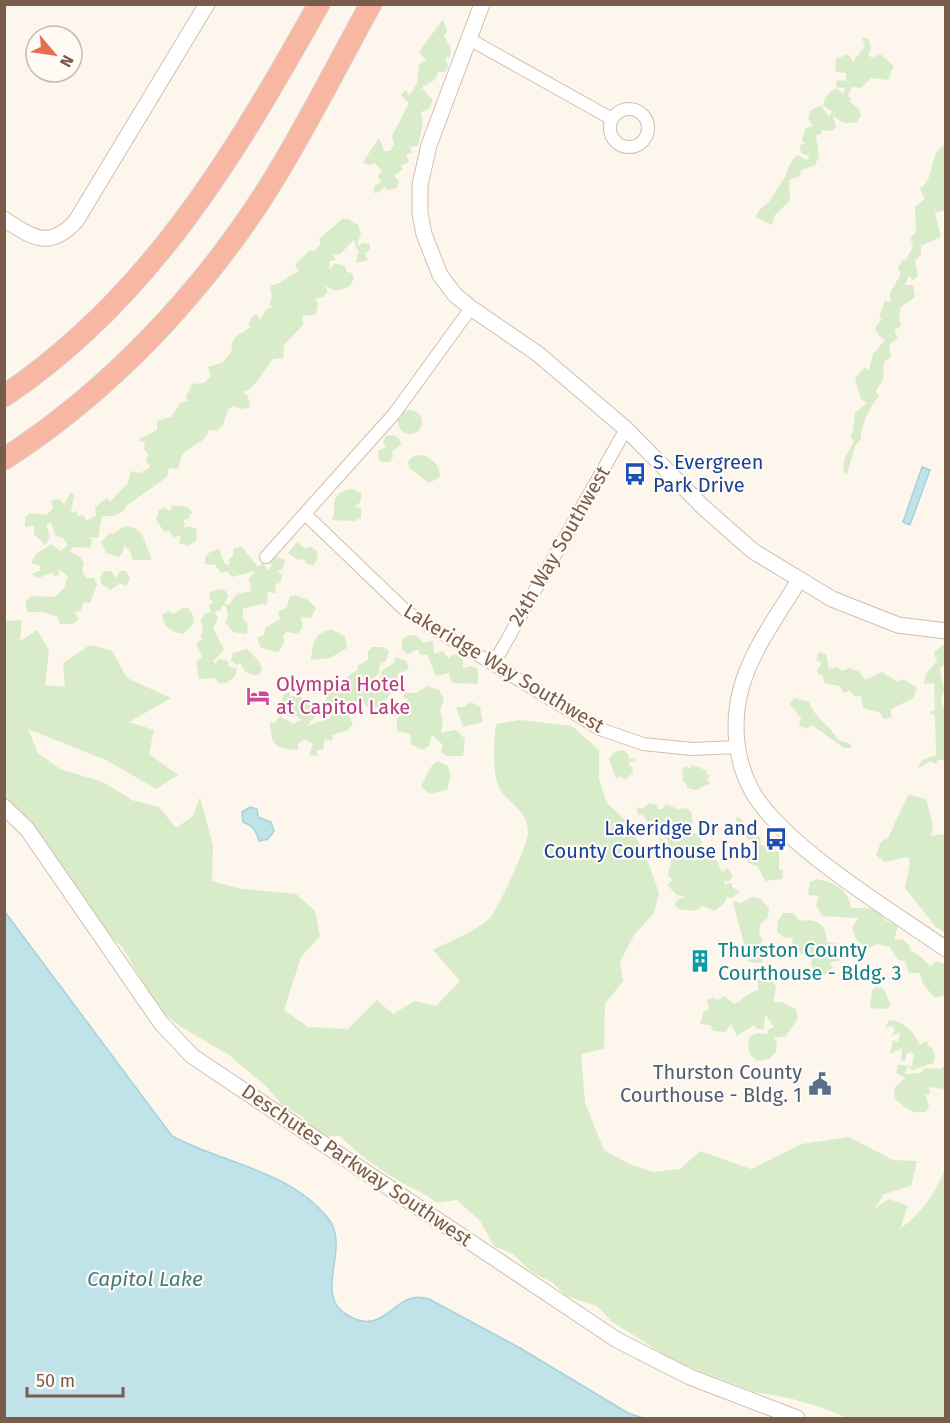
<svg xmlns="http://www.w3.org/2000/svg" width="950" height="1423" viewBox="0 0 950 1423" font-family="'Fira Sans',sans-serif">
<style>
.green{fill:#d8ecc9}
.water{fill:#bfe3e8;stroke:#a5d3da;stroke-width:1.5}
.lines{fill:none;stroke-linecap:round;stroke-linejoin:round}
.minor-casing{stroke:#d1beb0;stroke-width:14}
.tertiary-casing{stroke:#d1beb0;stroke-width:17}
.motorway-casing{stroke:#dad1cd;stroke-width:23}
.minor{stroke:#fff;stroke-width:12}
.tertiary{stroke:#fff;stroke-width:15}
.motorway{stroke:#f7b7a3;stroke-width:21}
.labels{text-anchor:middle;stroke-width:4.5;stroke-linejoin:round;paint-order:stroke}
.transit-label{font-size:20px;fill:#164399;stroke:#fffaf3;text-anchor:start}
.street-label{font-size:20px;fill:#7a5c4d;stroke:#fffaf3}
.hotel-label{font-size:20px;fill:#b23c85;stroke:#fffaf3;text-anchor:start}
.culture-label{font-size:20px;fill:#0d838f;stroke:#fffaf3;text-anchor:start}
.service-label{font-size:20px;fill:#4e5e75;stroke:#fffaf3;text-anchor:end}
.water-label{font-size:21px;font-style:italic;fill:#437c86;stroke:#fffaf3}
</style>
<rect width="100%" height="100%" fill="#fdf6ec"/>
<path class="green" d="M 443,19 L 447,31 L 444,36 L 451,48 L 450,57 L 445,58 L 448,67 L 445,72 L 438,72 C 435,84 429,81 422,88 L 433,100 L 429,109 L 421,112 L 423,123 L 418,146 L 410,147 L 412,153 L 406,155 L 409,162 L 401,166 L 403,169 L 394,176 L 399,181 L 397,188 L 388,190 L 384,187 L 380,192 L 374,193 L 374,186 L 381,182 L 378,176 L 382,171 L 375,163 L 368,165 L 363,162 L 379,138 L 384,151 L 390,151 L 394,145 L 392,136 L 409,103 L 401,95 L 405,90 L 410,95 L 417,83 L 419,64 L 426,60 L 419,52 Z
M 862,38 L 868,38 L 871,48 L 868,54 L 872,58 L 880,54 L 894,66 L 888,80 L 871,78 L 861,88 L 852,87 L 848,95 L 851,100 L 848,100 L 858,108 L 861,115 L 857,122 C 845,124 841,123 833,115 L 836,127 L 832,131 L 822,130 L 821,134 L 816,135 L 819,156 L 815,165 L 801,170 L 800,176 L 789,180 L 790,200 L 775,215 L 772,225 L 756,217 C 760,205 765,208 771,199 C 773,195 785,177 786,175 C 789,166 789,162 798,155 L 806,160 L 810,157 L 801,153 L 800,145 L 805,144 L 802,140 L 806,128 L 813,126 L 808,118 L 812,109 L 821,106 L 829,117 L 832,111 L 823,106 C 824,97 829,92 836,88 L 843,94 L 845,88 L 836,87 L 837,80 L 846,81 L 846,73 L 835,72 L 836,59 L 848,54 L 853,62 L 865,46 Z
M 945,144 L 945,210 L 935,213 L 941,237 L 921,246 L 921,254 L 915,261 L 918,275 L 913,281 L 909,275 L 905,285 L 913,285 L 915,297 L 901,307 L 899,316 L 901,326 L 894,330 L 898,338 L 889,345 L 891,357 L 884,362 L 883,379 L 876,391 L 879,396 C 871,405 860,426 861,439 L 855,446 L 847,474 L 843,471 L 845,457 L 854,442 L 850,436 L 853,431 L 855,413 L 867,403 L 861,399 L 855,378 L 865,367 L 869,370 L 873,354 L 885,340 L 879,336 L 875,328 L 882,318 L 879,317 L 885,300 L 891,303 L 890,293 L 901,274 L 898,269 L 902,260 L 906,260 L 913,246 L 910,238 L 916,232 L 915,207 L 925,199 L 920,189 C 938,174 926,157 945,144 Z
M 342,219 L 348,219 L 358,225 L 361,234 L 357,244 L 359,246 L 362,243 L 370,244 L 370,250 L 365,253 L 368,260 L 356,263 L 359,250 L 357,250 L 354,240 L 340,254 L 333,255 L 336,260 L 330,261 L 329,270 L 335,263 L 345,266 L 347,272 L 352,273 L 354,279 L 349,287 L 336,291 L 326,286 L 327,292 L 323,297 L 315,299 L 318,304 L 316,314 L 302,316 L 303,325 L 284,345 L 283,358 L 273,359 C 262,371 259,386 243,392 L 248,396 L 250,407 L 242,409 L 234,406 L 228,409 L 223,425 L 217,431 L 209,430 C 204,445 190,444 182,456 C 179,460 180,465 178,469 L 169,468 L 167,477 L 126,506 L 124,511 L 113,516 L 102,516 L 98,538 L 89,537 L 92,540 L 90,548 L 74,547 L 69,551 L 80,557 L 84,564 L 82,571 L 86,578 L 94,578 L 97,585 L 90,603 L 83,602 L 81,611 L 75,612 L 79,619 L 73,624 L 60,624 L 58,617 L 43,612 L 28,612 L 25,602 L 31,596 L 55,597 L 64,588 L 68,576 L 58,569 L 59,574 L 55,577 L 52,573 L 38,578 L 31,574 L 40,571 L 40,566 L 31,563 L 36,554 L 51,544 L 61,551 L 68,545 L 63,538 L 56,536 L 51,523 L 46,524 L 50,537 L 45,545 L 34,534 L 34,526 L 25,527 L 25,517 L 30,513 L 46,515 L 53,509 L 51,500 L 59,499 L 64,504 L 71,492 L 74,495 L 71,513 L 77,511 L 77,516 L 84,515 L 86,521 L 96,516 L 95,507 L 107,498 L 110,502 L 128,483 L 131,471 L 140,473 L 150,467 L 146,460 L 148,454 L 144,449 L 145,443 L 138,440 L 157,430 L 157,421 L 171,417 L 180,403 L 188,401 L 186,397 L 192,384 L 204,383 L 211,376 L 208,367 L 222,363 L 233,350 L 231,346 L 235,337 L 251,327 L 248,325 L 253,315 L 257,315 L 260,320 L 266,309 L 274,307 L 269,305 L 272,297 L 270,285 L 275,285 L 299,271 L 295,265 L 310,250 L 315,251 L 321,244 L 319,239 Z
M398 422a12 12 0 1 1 24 0a12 12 0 1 1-24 0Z
M 394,435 L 400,440 L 401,445 L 391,452 L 394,455 L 390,462 L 381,462 L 378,456 L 379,450 L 386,447 L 383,443 L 386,436 Z
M 424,455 C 433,460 440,465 440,477 L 429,483 L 409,468 L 408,461 L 414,456 Z
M 352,489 L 361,493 L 361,501 L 355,507 L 361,508 L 361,518 L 354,521 L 332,520 C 338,504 327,494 352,489 Z
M 173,505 L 187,507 L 192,512 L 188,519 L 183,520 L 185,525 L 183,528 L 189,526 L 197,529 L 196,541 L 188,546 L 179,543 L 181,536 L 173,537 L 169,530 L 164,532 L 156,519 L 159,510 L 164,508 L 169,511 Z
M 125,526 L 135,528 L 142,534 L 152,560 L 133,560 L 129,549 L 124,546 L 122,554 L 118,557 L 106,553 L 101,542 L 109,533 L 112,534 Z
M 297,542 L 306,549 L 310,546 L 316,550 L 318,558 L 314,565 L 307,564 L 304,559 L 298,560 L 288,553 Z
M 242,547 L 258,567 L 263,562 L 268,571 L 272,565 L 268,561 L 273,555 L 285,560 L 283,569 L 277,571 L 282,574 L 281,582 L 275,585 L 276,593 L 268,592 L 267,605 L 261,604 L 243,609 L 243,618 L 248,624 L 247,634 L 233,632 L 225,622 L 228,616 L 226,606 L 222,605 L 221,610 L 215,612 L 218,618 L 213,628 L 224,650 L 213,661 L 216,664 L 218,659 L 228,661 L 229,667 L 237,668 L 235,676 L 227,683 L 220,683 L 214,678 L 199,679 L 196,662 L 202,657 L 196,643 L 203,639 L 200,636 L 203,630 L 201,620 L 205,613 L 211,612 L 209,605 L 213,602 L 209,598 L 210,592 L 219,589 L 226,591 L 228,596 L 224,604 L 229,605 L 237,594 L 251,591 L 249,579 L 255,571 L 232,577 L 227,571 L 221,573 L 215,565 L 205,564 L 205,557 L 210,552 L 219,549 L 225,564 L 230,565 L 228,560 L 233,556 L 233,549 Z
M 104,571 L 111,571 L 116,578 L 120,571 L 126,571 L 130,579 L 126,586 L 120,583 L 111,590 L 102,585 L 100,578 Z
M 295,595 L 308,600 L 316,608 L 311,618 L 301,617 L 303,627 L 298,634 L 287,632 L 283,635 L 284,643 L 278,652 L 261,648 L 257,638 L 264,635 L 265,628 L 280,619 L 278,612 L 287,607 L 290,596 Z
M 182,608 L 188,608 C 198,619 194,627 182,634 C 170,631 164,628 162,615 L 168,611 L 174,614 Z
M 22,620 L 20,641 L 37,630 L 49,650 L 45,685 L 65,687 L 63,663 L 90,645 L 112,651 L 127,678 L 171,698 L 129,722 L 154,730 L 149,754 L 178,775 L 156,789 L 108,761 L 28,729 L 38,753 L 60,769 L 103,782 L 132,800 L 159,807 L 176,828 L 193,816 L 200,797 L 213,846 L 212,881 L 242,889 L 296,894 L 315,911 L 320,936 L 301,957 L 284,1010 L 308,1027 L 348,1029 L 377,1000 L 393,1014 L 415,1001 L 436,1006 L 460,981 L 433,950 C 450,941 474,932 489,919 C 497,911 528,845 528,832 C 528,811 510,804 501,791 C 491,776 494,742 496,724 L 521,720 L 572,726 L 599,750 L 599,779 L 607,803 L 626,821 L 645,854 L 659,893 L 654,913 L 634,935 L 620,962 L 623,981 L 605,1004 L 604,1049 L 581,1054 L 585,1103 L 604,1150 L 629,1164 L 653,1172 L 680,1169 L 700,1151 L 751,1169 L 802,1144 L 849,1137 L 893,1160 L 917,1161 L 911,1186 L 884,1194 L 874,1209 L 889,1199 L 908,1206 L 900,1229 C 922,1213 935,1194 945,1169 L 945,1418 L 847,1418 L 823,1408 L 789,1398 L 754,1392 L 674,1361 L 611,1321 L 597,1306 L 566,1296 L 552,1282 L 533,1273 L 513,1254 L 494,1246 L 480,1221 L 457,1200 L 437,1203 C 422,1191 411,1189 396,1179 C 376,1167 357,1153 340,1136 L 311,1137 L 303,1117 L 283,1106 L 267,1087 L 229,1055 L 178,1025 L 158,1008 L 122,947 L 103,929 L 54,855 L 22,818 L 5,806 L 5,621 Z
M 332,630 L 345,636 L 347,648 L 330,658 L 311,660 C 313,644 313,632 332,630 Z
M 408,635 L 417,636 L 423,643 L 433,641 L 434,654 L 443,651 L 449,659 L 453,654 L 463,655 L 463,668 L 472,666 L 478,669 L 478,684 L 452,683 L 449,673 L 436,676 L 427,655 L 420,655 L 418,649 L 408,654 L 402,650 L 402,640 Z
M 945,644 L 945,663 L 940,669 L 944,690 L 941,702 L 945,710 L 944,760 L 938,760 L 936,764 L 930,761 L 918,769 L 922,760 L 936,755 L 935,716 L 929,712 L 935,710 L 934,683 L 924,684 L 926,674 L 937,661 L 934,652 Z
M 372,647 L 383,647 L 389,651 L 386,661 L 380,664 L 379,673 L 370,682 L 370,692 L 377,688 L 382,671 L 394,663 L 395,657 L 406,661 L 409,666 L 406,671 L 398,673 L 396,686 L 389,687 L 391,692 L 387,699 L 380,701 L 380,706 L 372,710 L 365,705 L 361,697 L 356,702 L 347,701 L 343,713 L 348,714 L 353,724 L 348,730 L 332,735 L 333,741 L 325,739 L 323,749 L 316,751 L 318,756 L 309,755 L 313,744 L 305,739 L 298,744 L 298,750 C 274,749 271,744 270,721 L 274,724 L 280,716 L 293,724 L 301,720 L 297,716 L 287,716 L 285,709 L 280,707 L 283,695 L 289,692 L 291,697 L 296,694 L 303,699 L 308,697 L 318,706 L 317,714 L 307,726 L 330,718 L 332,710 L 327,706 L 326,695 L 330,691 L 344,689 L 347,677 L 357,670 L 358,665 L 368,660 L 368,652 Z
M 247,649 L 258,660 L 262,669 L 259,675 C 248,675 244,673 241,663 L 236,665 L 231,661 L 233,653 Z
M 819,652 L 826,654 L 829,669 L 837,667 L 842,671 L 850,668 L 860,672 L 865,680 L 882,672 L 898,682 L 903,679 L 917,688 L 913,698 L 890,710 L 892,717 L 884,719 L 879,712 L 863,708 L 861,696 L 854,696 L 850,691 L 843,693 L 840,686 L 824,683 L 823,676 L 819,675 L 817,670 L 822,663 L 816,660 Z
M 427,686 L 439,690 L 444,699 L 440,711 L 443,720 L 441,733 L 456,730 L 465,739 L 463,756 L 446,756 L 441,752 L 443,745 L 432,735 L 429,746 L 422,750 L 411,744 L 410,734 L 397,731 L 397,718 L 405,713 L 408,699 L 403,697 L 405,693 L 416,693 Z
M 794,698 L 809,702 C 815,719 830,725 838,740 L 851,744 L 851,748 L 844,748 L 812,725 L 807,729 L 799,725 L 801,718 L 790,704 Z
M 471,702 L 480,707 L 483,722 L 463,727 L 456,707 L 464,707 Z
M 624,750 L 628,754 L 629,759 L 635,758 L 635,761 L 629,762 L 629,765 L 632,767 L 633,773 L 625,780 L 621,776 L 616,779 L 609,758 L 615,752 Z
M 437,761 L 448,766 L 451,776 L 447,790 L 430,794 L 421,787 L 430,768 Z
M 692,765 L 706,770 L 706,773 L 710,776 L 707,780 L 711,783 L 696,790 L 687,788 L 686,783 L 683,782 L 682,771 L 685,766 L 690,769 Z
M 908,795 L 926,799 L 933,826 L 931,836 L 945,834 L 945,933 L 935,926 L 905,888 L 910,863 L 908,857 L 885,862 L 876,855 L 881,842 L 888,838 Z
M 650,803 L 657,805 L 657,809 L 662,809 L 666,804 L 678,809 L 687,808 L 692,813 L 693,833 L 700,834 L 702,847 L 707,847 L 710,857 L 716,858 L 722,872 L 728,868 L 733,876 L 728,882 L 723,880 L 725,884 L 732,883 L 732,887 L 740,892 L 732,898 L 727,897 L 724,904 L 714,911 L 703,906 L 694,911 L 679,909 L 675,905 L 677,900 L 685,897 L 677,895 L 667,885 L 672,880 L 668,875 L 672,857 L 661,848 L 659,838 L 670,843 L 666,838 L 657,835 L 655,829 L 657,823 L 653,820 L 647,822 L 643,814 L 638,815 L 636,807 L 642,809 Z
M 737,816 L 760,837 L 761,845 L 769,845 L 779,852 L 779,869 L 783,871 L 782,879 L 765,881 L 758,867 L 747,862 L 754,849 L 753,843 L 734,827 Z
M 817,879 C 836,884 848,888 851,908 C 864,908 879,907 885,920 L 898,926 L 894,940 L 902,939 L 909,945 L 911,951 L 920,956 L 930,966 L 937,961 L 944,964 L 945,995 L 935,998 L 923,984 L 920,973 L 909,973 L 905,961 L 898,960 L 890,947 L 877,944 L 867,949 L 856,939 L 852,928 L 858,918 L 822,916 L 816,905 L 819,896 L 808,895 L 810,882 Z
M 752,897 L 761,899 L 769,908 L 768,918 L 761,923 L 759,934 L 763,940 L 760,946 L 765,953 L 762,963 L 749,962 L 733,903 L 735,901 L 741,903 Z
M 783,913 L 793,913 L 800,921 C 816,918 828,924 826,942 L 840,944 L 843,954 L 839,961 L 830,962 L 833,968 L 824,975 L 815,973 L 811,964 L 812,957 L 790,950 L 793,938 L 783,937 L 777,932 L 778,921 Z
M 764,976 L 771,978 L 776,987 L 773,1002 L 781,1002 L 796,1009 L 798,1018 L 786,1036 L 774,1038 L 777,1043 L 776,1052 L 769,1059 L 757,1061 C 748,1055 747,1047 749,1037 L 757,1033 L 768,1034 L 768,1030 L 774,1027 L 765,1014 L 764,1029 L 757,1029 L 754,1025 L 737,1036 L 731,1024 L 725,1032 L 713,1031 L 710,1025 L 700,1024 L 704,1011 L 709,1010 L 707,1000 L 714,998 L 717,1000 L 724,996 L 734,1004 C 744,1000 748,992 758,990 L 758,980 Z
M 876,987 L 883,988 L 891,1005 L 886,1009 L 870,1008 L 872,991 Z
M 889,1020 C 903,1021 913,1030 920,1045 L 927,1041 L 928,1046 L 933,1049 L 935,1058 L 933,1063 L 913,1070 L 908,1066 L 905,1074 L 921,1073 L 925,1068 L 940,1069 L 945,1065 L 945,1089 L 929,1087 L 930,1094 L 925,1095 L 929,1105 L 927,1111 C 913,1116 905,1107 894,1098 L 895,1087 L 905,1078 L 896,1073 L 898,1065 L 912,1066 L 914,1056 L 911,1052 L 906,1054 L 906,1060 L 901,1061 L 902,1048 L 890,1054 L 893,1040 L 898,1042 L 900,1032 L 892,1036 L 895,1029 L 892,1026 L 885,1028 Z"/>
<path class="water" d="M 922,467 L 930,470 L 910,525 L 903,522 Z
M 250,807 L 257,809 L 258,817 L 271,822 L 274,831 L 268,839 L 259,841 C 256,830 253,826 243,822 L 242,812 Z
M 5,912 L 172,1136 C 223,1164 288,1169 328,1218 C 352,1248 312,1294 347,1315 C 388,1339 393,1287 429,1299 L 520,1348 L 628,1413 L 643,1418 L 5,1418 Z"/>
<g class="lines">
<g class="minor-casing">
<path id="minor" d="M 469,39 L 612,119
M610 128a19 19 0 1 1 38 0a19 19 0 1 1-38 0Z
M 305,514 L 407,612 L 600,729 L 643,744 L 693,749 L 737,747
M 266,557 L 394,414 L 471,308
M 494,663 L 626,429"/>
</g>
<g class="tertiary-casing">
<path id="tertiary" d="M 482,4 L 429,145 L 420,185 L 420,213 L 424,234 L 440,275 L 455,295 L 471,308 L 538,354 L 626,429 L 703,507 L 753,551 L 832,599 L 898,625 L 946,631
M 4,219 C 33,238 49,250 76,221 L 207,4
M 799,580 C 779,614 751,650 741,689 C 732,722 735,760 752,791 C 782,845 893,912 946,949
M 4,807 L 27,829 L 161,1023 L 192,1056 L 617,1340 L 690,1377 L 797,1418"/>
</g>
<g class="motorway-casing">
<path id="motorway" d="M 4,396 C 150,298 235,154 319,4
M 4,459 C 110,391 202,293 269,187 C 306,128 337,65 371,4"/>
</g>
<use href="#minor" class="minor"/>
<use href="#tertiary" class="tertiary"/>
<use href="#motorway" class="motorway"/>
</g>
<defs>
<g id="bus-bare" transform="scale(1.8)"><path d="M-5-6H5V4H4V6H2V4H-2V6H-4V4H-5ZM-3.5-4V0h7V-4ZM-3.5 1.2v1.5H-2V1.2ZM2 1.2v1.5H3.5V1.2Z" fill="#1a4fb4" stroke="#fffaf3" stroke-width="2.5" paint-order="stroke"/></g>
<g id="hotel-bare" transform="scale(1.8)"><path d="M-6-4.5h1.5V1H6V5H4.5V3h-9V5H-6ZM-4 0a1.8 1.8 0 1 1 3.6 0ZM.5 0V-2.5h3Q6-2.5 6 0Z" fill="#d1479c" stroke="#fffaf3" stroke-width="2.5" paint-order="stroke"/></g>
<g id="building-bare" transform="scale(1.8)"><path d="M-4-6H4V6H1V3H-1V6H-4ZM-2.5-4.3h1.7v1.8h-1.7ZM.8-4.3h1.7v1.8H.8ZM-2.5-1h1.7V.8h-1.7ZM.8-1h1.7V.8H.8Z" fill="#0f9aa8" stroke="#fffaf3" stroke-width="2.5" paint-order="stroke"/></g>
<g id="civic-bare" transform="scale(1.8)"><path d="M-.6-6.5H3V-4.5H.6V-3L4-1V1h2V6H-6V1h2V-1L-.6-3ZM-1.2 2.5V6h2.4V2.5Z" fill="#5c6f8a" stroke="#fffaf3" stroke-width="2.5" paint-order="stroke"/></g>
</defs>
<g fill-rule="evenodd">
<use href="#bus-bare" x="635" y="474"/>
<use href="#hotel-bare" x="258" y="696"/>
<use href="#bus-bare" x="776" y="839"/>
<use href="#building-bare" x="700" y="961"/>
<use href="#civic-bare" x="820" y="1084"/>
</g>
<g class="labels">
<g class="transit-label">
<text x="653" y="469">S. Evergreen<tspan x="653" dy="23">Park Drive</tspan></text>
<text x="758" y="835" text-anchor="end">Lakeridge Dr and<tspan x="758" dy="23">County Courthouse [nb]</tspan></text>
</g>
<g class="street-label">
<text transform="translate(559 546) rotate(-60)" y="7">24th Way Southwest</text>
<text transform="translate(504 668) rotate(31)" y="7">Lakeridge Way Southwest</text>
<text transform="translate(357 1165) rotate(34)" y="7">Deschutes Parkway Southwest</text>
</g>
<g class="hotel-label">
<text x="276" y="691">Olympia Hotel<tspan x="276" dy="23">at Capitol Lake</tspan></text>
</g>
<g class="culture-label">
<text x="718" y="957">Thurston County<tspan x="718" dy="23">Courthouse - Bldg. 3</tspan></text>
</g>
<g class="service-label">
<text x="802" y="1079">Thurston County<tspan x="802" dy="23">Courthouse - Bldg. 1</tspan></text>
</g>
<g class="water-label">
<text x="145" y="1286">Capitol Lake</text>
</g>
</g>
<rect width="950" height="1423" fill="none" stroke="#7a5c4d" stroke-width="12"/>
<g transform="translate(54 54) rotate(119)"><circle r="28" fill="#fffaf3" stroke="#cabbb1" stroke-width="1.5"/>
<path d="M0-4.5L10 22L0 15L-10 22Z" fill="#e76f51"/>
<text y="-9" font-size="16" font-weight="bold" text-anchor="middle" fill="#7a5c4d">N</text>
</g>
<path d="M27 1387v9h96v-9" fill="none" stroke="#7a5c4d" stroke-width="3"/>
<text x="36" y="1387" font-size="18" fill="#7a5c4d" stroke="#fffaf3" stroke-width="4.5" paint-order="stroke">50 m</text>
</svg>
